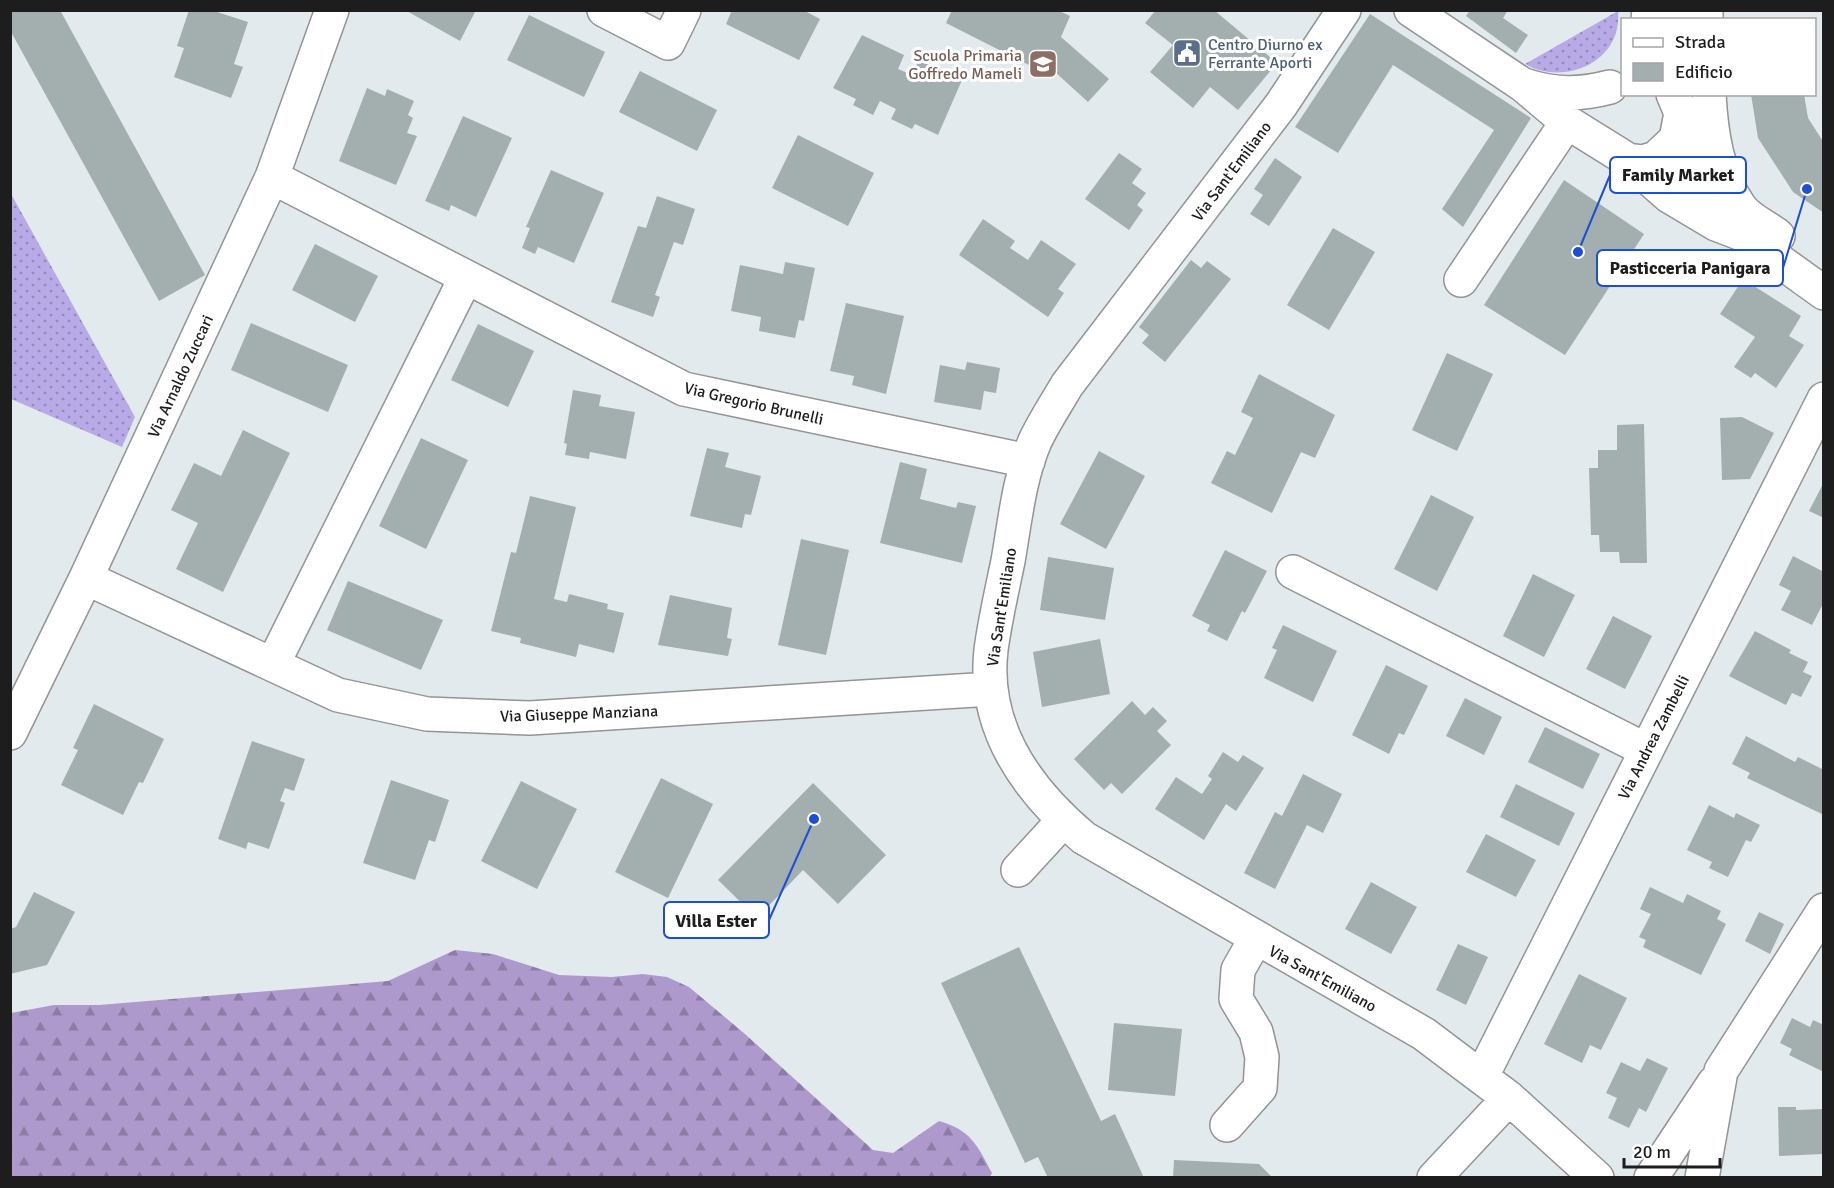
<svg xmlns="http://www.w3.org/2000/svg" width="1834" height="1188" viewBox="0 0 1834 1188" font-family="Signika,sans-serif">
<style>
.grass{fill:url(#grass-dots)}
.forest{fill:url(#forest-firs)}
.building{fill:#a3aeaf}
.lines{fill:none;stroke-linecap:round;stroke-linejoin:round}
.minor-casing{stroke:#949494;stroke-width:36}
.minor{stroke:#fff;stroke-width:33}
.labels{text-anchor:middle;stroke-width:6;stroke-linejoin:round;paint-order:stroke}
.service-label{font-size:16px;fill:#4e5e75;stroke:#fff;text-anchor:start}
.education-label{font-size:16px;fill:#785e54;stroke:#fff;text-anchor:end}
.street-label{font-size:16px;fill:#1d1d1d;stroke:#fff}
.leader{fill:none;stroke:#1d4ed8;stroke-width:2}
.callout-dot{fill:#1d4ed8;stroke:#fff;stroke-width:2}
.callout{fill:#fff;stroke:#1d4ed8;stroke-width:2}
.callout-label{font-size:18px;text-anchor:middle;font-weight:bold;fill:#1d1d1d}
</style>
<defs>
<pattern id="grass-dots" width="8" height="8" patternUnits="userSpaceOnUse" patternTransform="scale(1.5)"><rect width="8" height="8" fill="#b7aae6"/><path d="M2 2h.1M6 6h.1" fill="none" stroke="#948aba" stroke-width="1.8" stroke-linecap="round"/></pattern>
<pattern id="forest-firs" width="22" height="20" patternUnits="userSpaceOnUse" patternTransform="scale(1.5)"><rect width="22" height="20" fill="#ae99cc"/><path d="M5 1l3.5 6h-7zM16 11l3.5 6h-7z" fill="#8d7ca5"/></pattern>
</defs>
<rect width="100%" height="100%" fill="#e3eaee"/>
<path class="grass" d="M 1618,11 C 1623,61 1565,87 1525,64 Z
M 10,192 L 135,417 L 122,447 L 11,399 Z"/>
<path class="forest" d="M 455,950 L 493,954 L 559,975 L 612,977 L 643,974 L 667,977 L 689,987 L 745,1034 L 873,1150 L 893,1153 L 939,1121 C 971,1130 977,1145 992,1173 L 990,1177 L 11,1177 L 11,1013 L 54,1005 L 99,1005 L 388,981 Z"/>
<path class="building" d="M 10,10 L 60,10 L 205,275 L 159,301 L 10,30 Z
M 189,10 L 211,10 L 248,22 L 234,64 L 243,67 L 231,98 L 174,77 L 184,48 L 177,46 Z
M 405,10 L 476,10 L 460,41 Z
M 732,10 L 803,10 L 820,19 L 799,60 L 726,24 Z
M 952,10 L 1057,10 L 1070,16 L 1061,37 L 1109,79 L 1088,102 L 1043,61 L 1039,70 L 946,23 Z
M 1156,10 L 1214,10 L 1277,63 L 1238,110 L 1210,87 L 1193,108 L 1150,72 L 1173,45 L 1145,23 Z
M 1470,10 L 1508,10 L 1503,18 L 1528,35 L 1516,53 L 1466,16 Z
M 1370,14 L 1531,118 L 1463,227 L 1442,209 L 1494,130 L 1393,65 L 1338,153 L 1295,127 Z
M 529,15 L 605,52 L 584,97 L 507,60 Z
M 862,35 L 904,55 L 898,69 L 912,75 L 919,60 L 962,80 L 938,135 L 915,124 L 912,129 L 891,119 L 896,109 L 880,101 L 873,115 L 853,105 L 856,99 L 833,88 Z
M 640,71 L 717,110 L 697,151 L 619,112 Z
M 367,88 L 385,96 L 387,89 L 414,101 L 408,115 L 413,118 L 407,133 L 417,136 L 396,185 L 339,161 Z
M 1751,94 L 1804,94 L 1808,118 L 1824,143 L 1824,213 L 1793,192 L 1758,138 Z
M 463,116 L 512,138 L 476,217 L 451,205 L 449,211 L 425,201 Z
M 798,135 L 874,173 L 848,226 L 772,188 Z
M 1119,153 L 1142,169 L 1132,183 L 1146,193 L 1137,205 L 1143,210 L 1129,230 L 1085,199 Z
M 1275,158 L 1302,177 L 1269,226 L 1250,214 L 1263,195 L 1254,189 Z
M 551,170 L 604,193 L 574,263 L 538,247 L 535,254 L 522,248 L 530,228 L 526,227 Z
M 1564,180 L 1644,234 L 1565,355 L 1484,305 Z
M 657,196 L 695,209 L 683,245 L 674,242 L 655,295 L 660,297 L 653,317 L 611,302 L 638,226 L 646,228 Z
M 983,219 L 1015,241 L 1010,248 L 1028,260 L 1041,240 L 1076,264 L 1058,289 L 1064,293 L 1048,317 L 959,255 Z
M 1333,228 L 1375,252 L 1329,330 L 1287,305 Z
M 315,244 L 378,276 L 355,322 L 292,290 Z
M 1191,260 L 1201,268 L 1207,261 L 1231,279 L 1165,362 L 1142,343 L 1149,335 L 1139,327 Z
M 785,262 L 815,268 L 804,321 L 799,320 L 795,338 L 759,331 L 761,317 L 731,311 L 740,265 L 783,274 Z
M 1743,279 L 1801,316 L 1789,336 L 1804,345 L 1776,388 L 1755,373 L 1751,378 L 1734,367 L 1755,337 L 1720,314 Z
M 846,303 L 904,316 L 886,394 L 852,385 L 854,376 L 830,371 Z
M 251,323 L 348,365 L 328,412 L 231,370 Z
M 478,324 L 534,351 L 508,407 L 451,380 Z
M 1447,353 L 1493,374 L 1457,451 L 1412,430 Z
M 967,362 L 1000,368 L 996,393 L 984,391 L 981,410 L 934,402 L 940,365 L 965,370 Z
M 1259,374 L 1335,415 L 1315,458 L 1301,452 L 1272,513 L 1211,483 L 1227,451 L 1235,455 L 1253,418 L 1241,412 Z
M 573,390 L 601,395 L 599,406 L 635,412 L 626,459 L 590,452 L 589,459 L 565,455 L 567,444 L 564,443 Z
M 1742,417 L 1774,433 L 1750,479 L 1722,480 L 1720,418 Z
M 1644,424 L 1647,563 L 1620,563 L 1619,552 L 1600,552 L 1599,535 L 1591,535 L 1589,468 L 1598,468 L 1598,450 L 1617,450 L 1617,425 Z
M 243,430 L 290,453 L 223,592 L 176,569 L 198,523 L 171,510 L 194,463 L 221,476 Z
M 421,438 L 468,460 L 426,549 L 379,526 Z
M 707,448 L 729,453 L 725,467 L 761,476 L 751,515 L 745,514 L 742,528 L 690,516 Z
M 1099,451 L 1145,476 L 1106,549 L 1060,524 Z
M 900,462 L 927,469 L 920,499 L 956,508 L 958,502 L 976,506 L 962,563 L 880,543 Z
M 1824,482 L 1824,518 L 1809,511 Z
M 1431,495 L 1474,517 L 1437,591 L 1394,569 Z
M 530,496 L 576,507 L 554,599 L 567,602 L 569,594 L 608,604 L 607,609 L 624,613 L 614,653 L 579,644 L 576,657 L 520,643 L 521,638 L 491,631 L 511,552 L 516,553 Z
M 801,539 L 849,550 L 826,655 L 778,645 Z
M 1225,550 L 1267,571 L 1245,613 L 1242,611 L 1227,641 L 1207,631 L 1210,625 L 1192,616 Z
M 1793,556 L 1824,572 L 1824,602 L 1812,625 L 1781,610 L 1791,591 L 1779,585 Z
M 1048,557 L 1114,568 L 1105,620 L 1040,610 Z
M 1533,574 L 1575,595 L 1544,657 L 1503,636 Z
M 348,581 L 443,620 L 421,670 L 327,630 Z
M 670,595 L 732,608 L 727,638 L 732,639 L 728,656 L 658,645 Z
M 1613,616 L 1652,636 L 1625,689 L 1586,669 Z
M 1283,625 L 1337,651 L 1313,702 L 1264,678 L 1277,650 L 1272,648 Z
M 1755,631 L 1791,650 L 1789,653 L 1808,662 L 1803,672 L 1812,676 L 1801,697 L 1792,693 L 1786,705 L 1729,676 Z
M 1100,639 L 1110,694 L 1042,707 L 1033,652 Z
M 1386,665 L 1428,686 L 1404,735 L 1399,733 L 1389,754 L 1352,735 Z
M 1465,698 L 1502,717 L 1484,755 L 1446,736 Z
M 1132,701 L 1145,715 L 1153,707 L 1167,721 L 1157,731 L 1171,745 L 1122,794 L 1111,783 L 1104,790 L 1074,759 Z
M 94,704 L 164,739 L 143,783 L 139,782 L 123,815 L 61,785 L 78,750 L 73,748 Z
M 1545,727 L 1600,754 L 1583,789 L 1528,762 Z
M 1746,736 L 1795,762 L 1798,757 L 1824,770 L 1824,815 L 1747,778 L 1750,773 L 1732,764 Z
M 252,741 L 305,759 L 294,791 L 285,788 L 280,801 L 285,803 L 269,849 L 248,842 L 246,849 L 218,839 Z
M 1223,752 L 1238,762 L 1243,755 L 1264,768 L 1236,811 L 1226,804 L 1204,840 L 1155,809 L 1176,777 L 1202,794 L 1212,779 L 1208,776 Z
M 1303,774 L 1342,794 L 1323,833 L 1307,825 L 1275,889 L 1244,873 L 1275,812 L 1282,816 Z
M 661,778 L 713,804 L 668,898 L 615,872 Z
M 391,780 L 449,800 L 435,842 L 429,840 L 415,880 L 363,863 Z
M 521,781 L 577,809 L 537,889 L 481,861 Z
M 813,783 L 886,855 L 838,904 L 803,870 L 757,918 L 718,880 Z
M 1516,784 L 1575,813 L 1559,846 L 1500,817 Z
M 1709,805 L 1734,818 L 1736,813 L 1760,825 L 1751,842 L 1746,840 L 1728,877 L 1709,868 L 1712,862 L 1687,850 Z
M 1486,834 L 1536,860 L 1516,897 L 1466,872 Z
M 1371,882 L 1417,907 L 1391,954 L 1345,929 Z
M 1650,887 L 1683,903 L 1687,894 L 1721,911 L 1717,919 L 1726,924 L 1701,975 L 1643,947 L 1646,940 L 1639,937 L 1651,914 L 1640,909 Z
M 34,892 L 75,912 L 47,965 L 10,974 L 10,929 L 16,927 Z
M 1759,912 L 1784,924 L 1770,954 L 1745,941 Z
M 1458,944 L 1488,957 L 1466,1005 L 1436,990 Z
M 1019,947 L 1101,1121 L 1115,1114 L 1144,1178 L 1048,1178 L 1038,1157 L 1025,1163 L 941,983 Z
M 1579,974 L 1627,998 L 1601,1050 L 1590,1045 L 1582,1063 L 1544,1044 Z
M 1792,1018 L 1810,1027 L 1813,1020 L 1824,1025 L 1824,1072 L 1789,1055 L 1792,1049 L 1780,1043 Z
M 1114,1023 L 1182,1029 L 1175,1096 L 1108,1090 Z
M 1647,1058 L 1668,1068 L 1646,1112 L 1639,1108 L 1629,1128 L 1608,1118 L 1617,1098 L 1606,1093 L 1621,1062 L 1640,1071 Z
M 1778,1107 L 1796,1107 L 1796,1110 L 1824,1109 L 1824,1154 L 1779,1156 Z
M 1174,1160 L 1259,1164 L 1273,1178 L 1173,1178 Z"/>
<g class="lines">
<g class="minor-casing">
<path id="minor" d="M 604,10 L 668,43 L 684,10
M 1344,10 L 1281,105 L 1067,385 C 1056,404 1044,422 1035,441 C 1019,478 1015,521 1008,561 C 1002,590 995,620 991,650 C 982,728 1028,791 1084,838 L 1424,1034 L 1509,1098 L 1597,1178
M 1411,10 L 1523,85 L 1567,122 L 1628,160 L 1642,162 L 1656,158 L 1676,139 L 1681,113 L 1673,94
M 1678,10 L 1678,20
M 1706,10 L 1706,20
M 1648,20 L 1649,10
M 1524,85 C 1554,95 1580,95 1610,87
M 1709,94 C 1711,132 1717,175 1740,207 C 1748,219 1767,227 1778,236
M 1681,126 L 1700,172 L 1718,202
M 1628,160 L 1669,196 L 1716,224 L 1742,234 L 1824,293
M 272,177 L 684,389 L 1028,461
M 1461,280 L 1567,122
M 1293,572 L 1646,750
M 86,578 L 338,695 L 427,714 L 530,718 L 991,689
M 273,664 L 466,277
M 10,733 L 86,578 L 272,177 L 332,10
M 1018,870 L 1063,821
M 1482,1076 L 1824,399
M 1227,1125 L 1260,1088 L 1262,1057 L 1256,1032 L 1236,999 L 1238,970 L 1255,940
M 1434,1178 L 1509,1098
M 1651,1178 L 1714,1083
M 1702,1178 L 1721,1071 L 1824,910"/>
</g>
<use href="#minor" class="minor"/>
</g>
<defs>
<g id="civic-square" transform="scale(1.5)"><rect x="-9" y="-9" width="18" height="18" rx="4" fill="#5c6f8a" stroke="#fff"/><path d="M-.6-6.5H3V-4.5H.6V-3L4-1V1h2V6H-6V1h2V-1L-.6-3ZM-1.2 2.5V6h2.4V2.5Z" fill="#fff"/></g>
<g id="school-square" transform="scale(1.5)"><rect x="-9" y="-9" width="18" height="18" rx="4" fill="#8d6e63" stroke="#fff"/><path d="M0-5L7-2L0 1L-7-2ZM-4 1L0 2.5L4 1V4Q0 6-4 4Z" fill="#fff"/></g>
</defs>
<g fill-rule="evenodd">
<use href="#civic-square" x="1187" y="53"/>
<use href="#school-square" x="1043" y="64"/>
</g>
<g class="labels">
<g class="service-label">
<text x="1208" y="50">Centro Diurno ex<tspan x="1208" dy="18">Ferrante Aporti</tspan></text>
</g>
<g class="education-label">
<text x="1022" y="61">Scuola Primaria<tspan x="1022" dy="18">Goffredo Mameli</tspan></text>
</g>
<g class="street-label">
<text transform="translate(1231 171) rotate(-53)" y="6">Via Sant'Emiliano</text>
<text transform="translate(180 376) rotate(-65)" y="6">Via Arnaldo Zuccari</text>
<text transform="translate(754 403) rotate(13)" y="6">Via Gregorio Brunelli</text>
<text transform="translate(1001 607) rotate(-81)" y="6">Via Sant'Emiliano</text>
<text transform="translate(579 713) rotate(-2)" y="6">Via Giuseppe Manziana</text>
<text transform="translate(1653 737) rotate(-63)" y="6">Via Andrea Zambelli</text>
<text transform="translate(1323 978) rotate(29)" y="6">Via Sant'Emiliano</text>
</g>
</g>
<path class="leader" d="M1578 252L1610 175M1807 189L1783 268M814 819L769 920"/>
<g class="callout-dot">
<circle cx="1578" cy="252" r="6"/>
<circle cx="1807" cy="189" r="6"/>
<circle cx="814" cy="819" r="6"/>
</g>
<g class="callout">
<rect x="1610" y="157" width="136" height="36" rx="6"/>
<rect x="1597" y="250" width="186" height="36" rx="6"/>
<rect x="664" y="902" width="105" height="36" rx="6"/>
</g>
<g class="callout-label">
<text x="1678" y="181">Family Market</text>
<text x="1690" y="274">Pasticceria Panigara</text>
<text x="716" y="927">Villa Ester</text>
</g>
<rect width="1834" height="1188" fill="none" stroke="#1d1d1d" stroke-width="24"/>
<rect x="1621" y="18" width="195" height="78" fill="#ffffff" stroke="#a5a5a5" stroke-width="1.5"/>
<rect x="1633" y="38" width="30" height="9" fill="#ffffff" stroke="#a5a5a5" stroke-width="1.5"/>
<text x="1675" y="48" font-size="18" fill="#1d1d1d">Strada</text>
<rect x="1633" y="63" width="30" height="18" fill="#a3aeaf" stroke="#a5a5a5" stroke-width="1.5"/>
<text x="1675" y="78" font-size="18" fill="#1d1d1d">Edificio</text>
<path d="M1624 1158v9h96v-9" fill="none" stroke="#1d1d1d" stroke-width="3"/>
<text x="1633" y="1158" font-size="18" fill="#1d1d1d" stroke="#ffffff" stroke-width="4.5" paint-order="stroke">20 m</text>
</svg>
